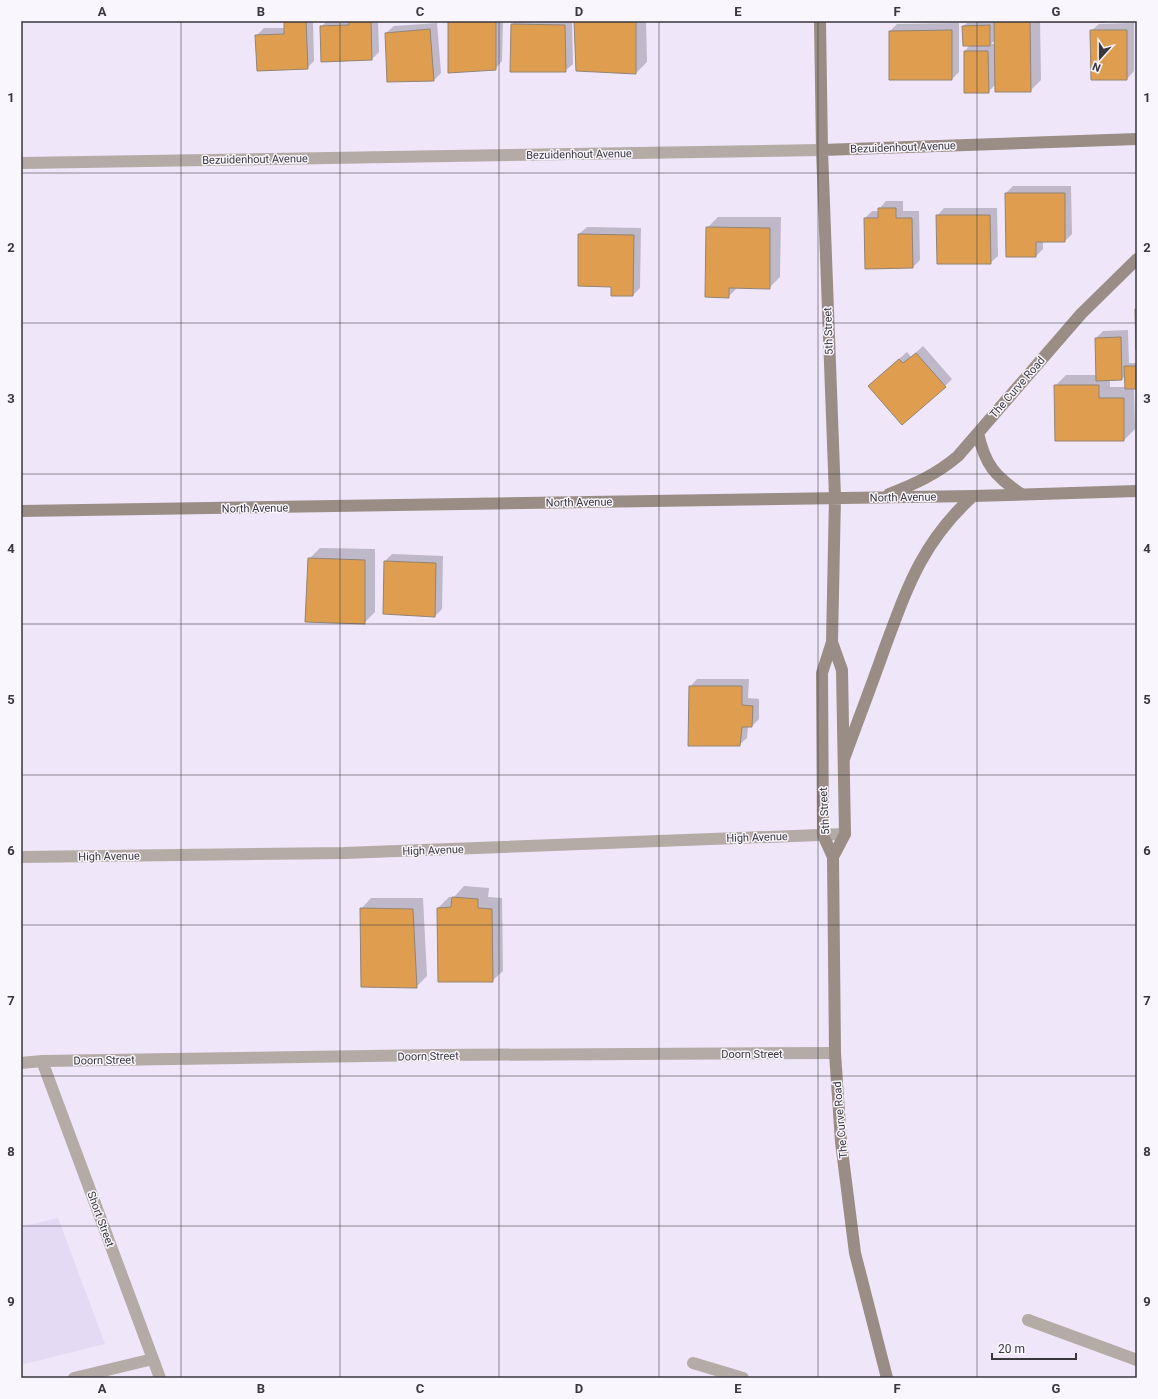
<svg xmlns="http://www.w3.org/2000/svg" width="1158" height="1399" viewBox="0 0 1158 1399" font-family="Roboto,sans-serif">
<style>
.built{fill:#e5daf4}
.shadow{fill:#0003;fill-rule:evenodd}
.building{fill:#df9d50;stroke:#928474}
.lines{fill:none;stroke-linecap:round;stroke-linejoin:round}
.lane{stroke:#b4aba6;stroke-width:12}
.street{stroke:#b4aba6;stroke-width:12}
.secondary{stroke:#9a8d85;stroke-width:12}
.grid{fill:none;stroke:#39363d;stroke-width:1;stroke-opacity:0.55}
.labels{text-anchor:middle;stroke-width:3;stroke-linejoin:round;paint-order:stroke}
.street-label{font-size:11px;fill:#39363d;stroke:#f9f6fe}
.neatline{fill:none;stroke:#39363d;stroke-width:1.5}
.grid-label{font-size:13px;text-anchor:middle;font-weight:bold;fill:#39363d}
</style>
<rect width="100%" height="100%" fill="#efe6fa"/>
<path class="built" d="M 58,1218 L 105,1344 L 21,1365 L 21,1227 Z"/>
<path class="shadow" d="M 285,21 L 313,21 L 314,61 L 307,68 L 256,36 L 264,28 L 285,28 Z
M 327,21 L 378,21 L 379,52 L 372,59 L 322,61 L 321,27 Z
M 449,21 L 503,21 L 502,61 L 495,69 Z
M 515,21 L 572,21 L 573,64 L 565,71 L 512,24 Z
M 575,21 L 646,21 L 647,62 L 636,73 Z
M 975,21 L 989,21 L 987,22 L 995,21 L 1105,21 L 1040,21 L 1041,80 L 1030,91 L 995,85 L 988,92 L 965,51 L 970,45 L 963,26 L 967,23 L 975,23 ZM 995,40 L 995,44 L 991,44 Z
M 437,23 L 441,73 L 434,80 L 386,33 L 394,26 Z
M 959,23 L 959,72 L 952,79 L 890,31 L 897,24 Z
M 1134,23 L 1134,71 L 1127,79 L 1092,79 L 1091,31 L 1099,24 Z
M 1013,186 L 1071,186 L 1072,234 L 1065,241 L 1043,241 L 1043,249 L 1036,256 L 1006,193 Z
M 886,201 L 903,201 L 903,211 L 919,211 L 920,260 L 913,267 L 865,218 L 872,211 L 879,211 L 879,209 Z
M 944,208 L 997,208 L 998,256 L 990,263 L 937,216 Z
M 718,217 L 781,217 L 780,277 L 769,288 L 738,287 L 728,297 L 707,228 Z
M 587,227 L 641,228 L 640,288 L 633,295 L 612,286 L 579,234 Z
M 1128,330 L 1129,363 L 1137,363 L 1137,388 L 1134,388 L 1135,429 L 1124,440 L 1055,386 L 1066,375 L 1097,375 L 1096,338 L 1103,331 ZM 1125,376 L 1126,387 L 1110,387 L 1110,380 L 1122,379 Z
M 923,346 L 952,379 L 945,386 L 876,379 L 907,352 L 911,357 Z
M 320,548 L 375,549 L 375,612 L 364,623 L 309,559 Z
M 392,554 L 443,556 L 442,609 L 435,616 L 385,561 Z
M 697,679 L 749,679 L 748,698 L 759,699 L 759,719 L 752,726 L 748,726 L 747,738 L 739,745 L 690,687 Z
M 464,886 L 489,888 L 488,897 L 502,898 L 503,971 L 492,981 L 438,908 L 449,897 L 454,897 Z
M 371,898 L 423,898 L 427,976 L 416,987 L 361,909 Z"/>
<path class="building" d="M 284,21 L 306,21 L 308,69 L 257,71 L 255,35 L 284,34 Z
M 349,21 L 371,21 L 372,60 L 321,62 L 320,26 L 349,25 Z
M 448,21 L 496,21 L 496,70 L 448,73 Z
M 574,21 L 636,21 L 636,74 L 576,71 Z
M 994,21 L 1030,21 L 1031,92 L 995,92 Z
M 1034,21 L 1105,21 L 1105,22 L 1034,22 Z
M 511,24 L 565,25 L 566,72 L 510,72 Z
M 990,25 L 990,46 L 963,46 L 962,26 Z
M 430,29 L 434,81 L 387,82 L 385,33 Z
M 952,30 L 952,80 L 889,80 L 889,31 Z
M 1090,30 L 1127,30 L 1127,80 L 1091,80 Z
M 964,51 L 988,51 L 989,93 L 964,93 Z
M 1005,193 L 1065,193 L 1065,242 L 1036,242 L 1036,257 L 1006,257 Z
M 878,208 L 896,208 L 896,218 L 912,218 L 913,268 L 865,269 L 864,218 L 878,218 Z
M 936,215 L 990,215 L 991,264 L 937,264 Z
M 706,227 L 770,228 L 770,289 L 729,288 L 729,298 L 705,297 Z
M 578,234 L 634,235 L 633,296 L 611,296 L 611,287 L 578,286 Z
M 1135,309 L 1137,309 L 1137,350 L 1136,350 Z
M 1121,337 L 1122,380 L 1096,381 L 1095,338 Z
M 916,353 L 946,387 L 902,425 L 868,386 L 899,359 L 903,363 Z
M 1124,366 L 1137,366 L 1137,389 L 1125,389 Z
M 1054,385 L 1099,385 L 1099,398 L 1124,398 L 1124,441 L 1055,441 Z
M 308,558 L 365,560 L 365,624 L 305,622 Z
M 384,561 L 436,563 L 435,617 L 383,614 Z
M 689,686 L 742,686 L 742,705 L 753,706 L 752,727 L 742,727 L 740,746 L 688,746 Z
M 452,897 L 478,899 L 478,908 L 492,909 L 493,982 L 438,982 L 437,908 L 451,907 Z
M 360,908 L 413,909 L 417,988 L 361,987 Z"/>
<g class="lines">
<path class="lane" d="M 693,1363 L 743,1378"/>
<path class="street" d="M 21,163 L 822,150
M 21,857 L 344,853 L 845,834
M 42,1061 L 160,1378
M 21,1063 L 42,1061 L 434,1055 L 835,1053
M 1028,1320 L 1137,1360
M 74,1378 L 153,1359"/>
<path class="secondary" d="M 820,21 L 822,150 L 835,497 L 832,642 L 822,673 L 823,835 L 833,857 L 835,1053 L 841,1142 L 855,1253 L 887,1378
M 822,150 L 1137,139
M 978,433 C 985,465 995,476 1021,494
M 889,494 C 915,484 937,474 958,456 L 1081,314 L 1137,259
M 21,511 L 973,496 L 1137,491
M 832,642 L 842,670 L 845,834 L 833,857
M 844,759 C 857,723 871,687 884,650 C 907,588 922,542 973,496"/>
</g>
<path class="grid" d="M 181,21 L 181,1378M 340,21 L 340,1378M 499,21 L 499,1378M 659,21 L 659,1378M 818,21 L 818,1378M 977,21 L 977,1378M 21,173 L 1137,173M 21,323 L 1137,323M 21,474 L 1137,474M 21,624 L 1137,624M 21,775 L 1137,775M 21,925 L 1137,925M 21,1076 L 1137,1076M 21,1226 L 1137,1226"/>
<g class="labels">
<g class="street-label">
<text transform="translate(903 147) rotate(-2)" y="4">Bezuidenhout Avenue</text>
<text transform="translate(579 154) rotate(-1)" y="4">Bezuidenhout Avenue</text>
<text transform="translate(255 159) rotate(-1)" y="4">Bezuidenhout Avenue</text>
<text transform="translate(828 331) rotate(-92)" y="4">5th Street</text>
<text transform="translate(1017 387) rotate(-49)" y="4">The Curve Road</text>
<text transform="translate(903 497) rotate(-1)" y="4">North Avenue</text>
<text transform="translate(579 502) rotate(-1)" y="4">North Avenue</text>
<text transform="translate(255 508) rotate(-1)" y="4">North Avenue</text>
<text transform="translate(824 811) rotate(-93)" y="4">5th Street</text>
<text transform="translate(757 837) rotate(-2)" y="4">High Avenue</text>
<text transform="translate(433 850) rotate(-2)" y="4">High Avenue</text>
<text transform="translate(109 856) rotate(-1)" y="4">High Avenue</text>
<text x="752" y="1058">Doorn Street</text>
<text transform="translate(428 1056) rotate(-1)" y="4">Doorn Street</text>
<text transform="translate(104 1060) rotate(-1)" y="4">Doorn Street</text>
<text transform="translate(840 1120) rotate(-95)" y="4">The Curve Road</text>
<text transform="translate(101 1219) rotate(70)" y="4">Short Street</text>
</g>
</g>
<rect width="1158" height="1399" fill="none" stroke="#f9f6fe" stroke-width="44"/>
<g transform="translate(1100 58) rotate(201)" stroke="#f9f6fe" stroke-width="3" paint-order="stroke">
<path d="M0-3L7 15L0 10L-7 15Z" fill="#39363d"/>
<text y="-6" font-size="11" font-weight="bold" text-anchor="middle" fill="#39363d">N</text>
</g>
<path d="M992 1353v6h84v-6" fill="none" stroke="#39363d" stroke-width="2"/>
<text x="998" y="1353" font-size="12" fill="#39363d" stroke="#f9f6fe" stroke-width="3" paint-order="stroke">20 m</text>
<rect x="22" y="22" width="1114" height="1355" class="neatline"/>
<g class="grid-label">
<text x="102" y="16">A</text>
<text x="261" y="16">B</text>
<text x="420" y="16">C</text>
<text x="579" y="16">D</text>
<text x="738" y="16">E</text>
<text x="897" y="16">F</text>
<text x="1056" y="16">G</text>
<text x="11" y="102">1</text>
<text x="1147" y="102">1</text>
<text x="11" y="252">2</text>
<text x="1147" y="252">2</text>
<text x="11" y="403">3</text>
<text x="1147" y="403">3</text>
<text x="11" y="553">4</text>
<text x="1147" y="553">4</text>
<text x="11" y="704">5</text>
<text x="1147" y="704">5</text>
<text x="11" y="855">6</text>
<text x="1147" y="855">6</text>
<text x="11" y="1005">7</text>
<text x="1147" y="1005">7</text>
<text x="11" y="1156">8</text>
<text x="1147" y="1156">8</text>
<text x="11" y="1306">9</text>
<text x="1147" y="1306">9</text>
<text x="102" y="1393">A</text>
<text x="261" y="1393">B</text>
<text x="420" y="1393">C</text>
<text x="579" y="1393">D</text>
<text x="738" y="1393">E</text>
<text x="897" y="1393">F</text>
<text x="1056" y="1393">G</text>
</g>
</svg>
